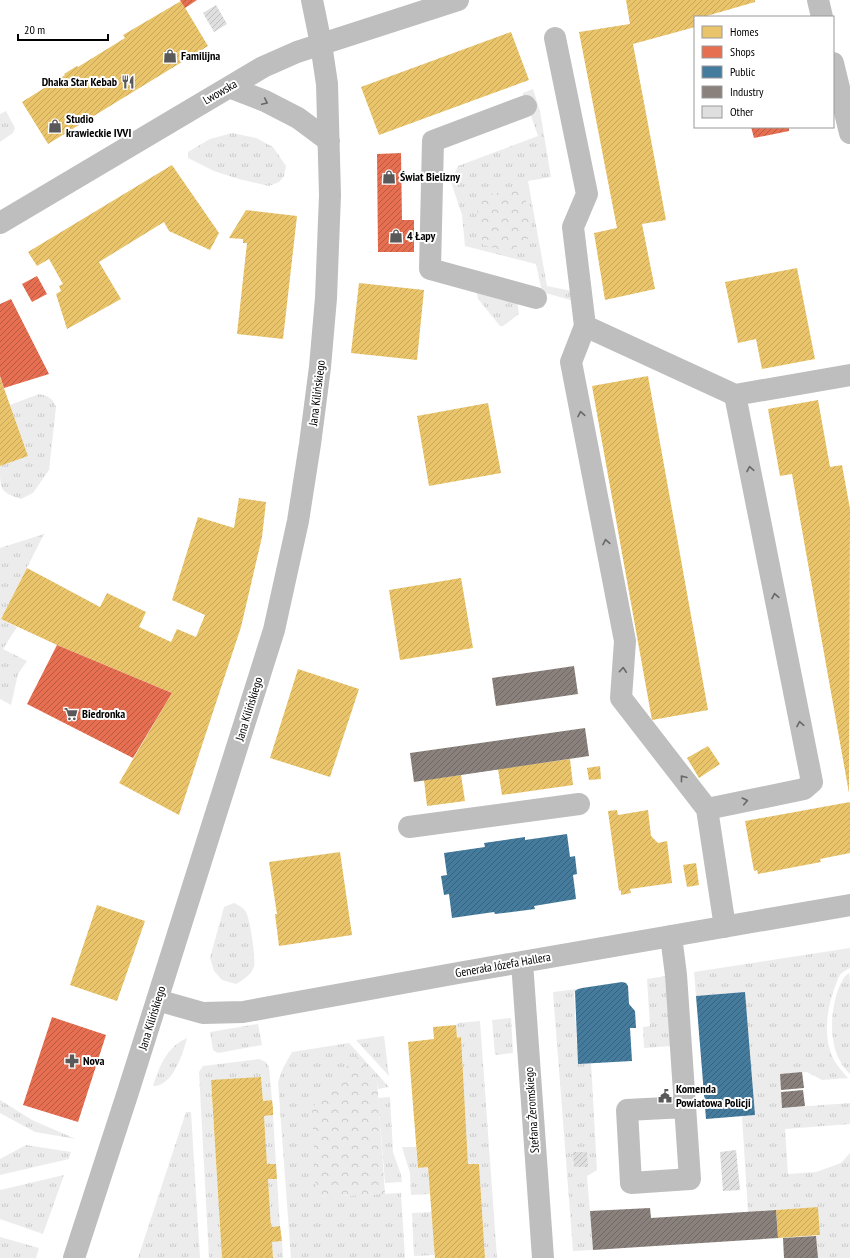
<svg xmlns="http://www.w3.org/2000/svg" width="850" height="1258" viewBox="0 0 850 1258" font-family="'PT Sans Narrow',sans-serif">
<style>
.grass{fill:url(#grass-tufts)}
.park{fill:url(#park-crowns)}
.homes{fill:url(#homes-hatch)}
.shops{fill:url(#shops-hatch)}
.public{fill:url(#public-hatch)}
.industry{fill:url(#industry-hatch)}
.building{fill:url(#building-hatch)}
.lines{fill:none;stroke-linecap:round;stroke-linejoin:round}
.minor{stroke:#bebebe;stroke-width:22}
.oneway{stroke:#686868}
.labels{text-anchor:middle;stroke-width:4;stroke-linejoin:round;paint-order:stroke}
.poi-label{font-size:12px;font-weight:bold;fill:#000;stroke:#fff;text-anchor:start}
.street-label{font-size:12px;fill:#000;stroke:#fff}
</style>
<defs>
<pattern id="grass-tufts" width="24" height="20" patternUnits="userSpaceOnUse"><rect width="24" height="20" fill="#ececec"/><path d="M3 7l-1-3M5 7V3M7 7l1-3M15 17l-1-3M17 17v-4M19 17l1-3" fill="none" stroke="#c9c9c9"/></pattern>
<pattern id="park-crowns" width="20" height="18" patternUnits="userSpaceOnUse"><rect width="20" height="18" fill="#ececec"/><path d="M2 6a3 3 0 1 1 6 0M12 15a3 3 0 1 1 6 0" fill="none" stroke="#c9c9c9"/></pattern>
<pattern id="homes-hatch" width="6" height="6" patternUnits="userSpaceOnUse"><rect width="6" height="6" fill="#e9c46a"/><path d="M-1 1l2-2M0 6l6-6M5 7l2-2" fill="none" stroke="#c6a75a"/></pattern>
<pattern id="shops-hatch" width="6" height="6" patternUnits="userSpaceOnUse"><rect width="6" height="6" fill="#e76f51"/><path d="M-1 1l2-2M0 6l6-6M5 7l2-2" fill="none" stroke="#b95941"/></pattern>
<pattern id="public-hatch" width="6" height="6" patternUnits="userSpaceOnUse"><rect width="6" height="6" fill="#457b9d"/><path d="M-1 1l2-2M0 6l6-6M5 7l2-2" fill="none" stroke="#37627e"/></pattern>
<pattern id="industry-hatch" width="6" height="6" patternUnits="userSpaceOnUse"><rect width="6" height="6" fill="#8a817c"/><path d="M-1 1l2-2M0 6l6-6M5 7l2-2" fill="none" stroke="#6e6763"/></pattern>
<pattern id="building-hatch" width="6" height="6" patternUnits="userSpaceOnUse"><rect width="6" height="6" fill="#dfdfdf"/><path d="M-1 1l2-2M0 6l6-6M5 7l2-2" fill="none" stroke="#bebebe"/></pattern>
</defs>
<rect width="100%" height="100%" fill="#fff"/>
<path class="grass" d="M 533,89 L 540,111 L 551,177 L 528,181 L 547,286 L 572,291 L 574,301 L 542,292 L 536,264 L 465,246 L 462,215 L 451,182 L 458,166 L 538,136 L 523,93 Z
M 6,111 L 15,128 L 13,133 L 0,142 L 0,114 Z
M 232,133 L 256,138 L 273,147 L 286,166 L 284,176 L 279,182 L 269,186 L 239,179 L 214,171 L 188,158 L 188,152 L 210,139 Z
M 476,289 L 517,301 L 519,314 L 503,326 L 500,326 L 478,299 Z
M 39,394 C 48,396 53,398 56,407 L 49,470 L 33,493 L 21,499 C 0,492 0,490 0,466 L 28,456 L 10,405 Z
M 44,534 L 1,619 L 17,627 L 3,649 L 27,661 L 18,674 L 11,705 L 0,699 L 0,548 Z
M 234,903 C 238,905 243,907 246,912 C 250,919 256,959 254,967 C 251,975 243,980 236,984 L 222,980 L 214,971 L 210,958 L 224,907 Z
M 850,948 L 850,968 C 848,969 844,971 842,973 C 838,976 837,982 835,987 C 827,1008 823,1034 832,1056 C 836,1065 842,1071 848,1078 L 822,1080 L 807,1072 L 780,1074 L 782,1108 L 850,1103 L 850,1124 L 785,1129 L 788,1174 L 816,1172 L 841,1163 L 850,1153 L 850,1258 L 817,1258 L 816,1236 L 820,1235 L 818,1207 L 748,1212 L 742,1116 L 755,1115 L 745,992 L 696,996 L 694,972 Z
M 849,973 L 850,981 L 850,1074 C 828,1054 829,1016 838,990 C 841,983 843,977 849,973 Z
M 666,976 L 672,1046 L 644,1048 L 643,1027 L 650,1026 L 647,979 Z
M 578,989 L 575,991 L 574,995 L 578,1063 L 591,1063 L 597,1170 L 587,1176 L 593,1250 L 573,1251 L 553,992 Z
M 511,1018 L 513,1053 L 495,1055 L 492,1020 Z
M 480,1021 L 497,1258 L 485,1258 L 479,1164 L 468,1164 L 461,1038 L 457,1038 L 456,1025 L 458,1023 Z
M 258,1024 L 262,1045 L 218,1053 L 213,1050 L 210,1032 Z
M 384,1036 L 389,1076 L 356,1040 Z
M 187,1038 C 183,1053 173,1087 153,1086 C 160,1065 166,1048 187,1038 Z
M 349,1043 L 389,1087 L 378,1089 L 377,1080 L 316,1197 L 401,1193 L 405,1258 L 291,1258 L 278,1082 L 283,1068 L 292,1052 Z
M 259,1059 L 266,1062 L 269,1067 L 272,1100 L 263,1101 L 261,1077 L 211,1081 L 222,1258 L 209,1258 L 199,1072 L 203,1066 Z
M 390,1097 L 393,1152 L 401,1175 L 402,1182 L 385,1183 L 378,1098 Z
M 0,1100 L 32,1120 L 76,1139 L 35,1132 L 0,1113 Z
M 186,1112 L 191,1112 L 200,1258 L 138,1258 Z
M 273,1115 L 276,1164 L 267,1164 L 264,1116 Z
M 26,1145 L 71,1152 L 69,1159 L 0,1175 L 0,1159 Z
M 402,1147 L 416,1147 L 418,1168 L 428,1167 L 430,1194 L 411,1195 L 410,1173 Z
M 64,1175 L 43,1234 L 0,1219 L 0,1190 Z
M 268,1179 L 277,1179 L 280,1226 L 271,1227 Z
M 432,1212 L 435,1255 L 414,1256 L 412,1213 Z
M 0,1237 L 39,1248 L 36,1258 L 0,1258 Z
M 282,1241 L 283,1258 L 273,1258 L 272,1242 Z"/>
<path class="park" d="M 523,188 L 533,235 L 509,252 L 483,245 L 475,197 Z
M 356,1056 L 377,1080 L 385,1194 L 316,1197 L 312,1108 Z"/>
<path class="homes" d="M 626,0 L 755,0 L 755,2 L 703,17 L 695,17 L 695,27 L 633,44 L 666,220 L 642,224 L 655,289 L 605,300 L 594,233 L 617,228 L 579,32 L 630,24 Z
M 181,1 L 208,46 L 48,144 L 22,102 L 65,75 L 64,74 L 77,66 L 78,67 L 125,38 L 123,35 Z
M 511,32 L 529,80 L 379,135 L 361,87 Z
M 172,165 L 219,233 L 210,250 L 169,231 L 164,222 L 99,262 L 121,299 L 67,329 L 56,294 L 61,291 L 59,286 L 63,284 L 49,259 L 37,266 L 28,252 Z
M 246,210 L 297,216 L 283,339 L 237,334 L 247,243 L 243,243 L 243,239 L 229,238 Z
M 797,268 L 815,359 L 762,369 L 756,339 L 738,343 L 725,282 Z
M 359,283 L 424,290 L 417,360 L 351,353 Z
M 648,376 L 708,710 L 652,720 L 592,386 Z
M 0,377 L 28,456 L 0,466 Z
M 818,400 L 830,467 L 842,465 L 850,509 L 849,793 L 792,474 L 780,476 L 768,409 Z
M 488,403 L 501,473 L 429,486 L 417,416 Z
M 239,498 L 266,502 L 262,537 L 241,627 L 179,815 L 119,783 L 172,693 L 57,645 L 1,619 L 27,568 L 100,607 L 107,593 L 146,612 L 139,627 L 171,642 L 177,629 L 196,637 L 205,615 L 172,600 L 198,517 L 234,528 Z
M 461,578 L 473,648 L 400,660 L 389,590 Z
M 298,669 L 359,689 L 330,777 L 270,758 Z
M 708,746 L 720,764 L 699,778 L 687,758 Z
M 570,759 L 573,785 L 502,795 L 498,769 Z
M 600,766 L 601,779 L 589,780 L 587,768 Z
M 461,775 L 465,801 L 427,806 L 424,780 Z
M 850,802 L 850,853 L 820,859 L 821,862 L 758,874 L 757,870 L 754,871 L 745,821 Z
M 617,810 L 618,815 L 648,810 L 651,836 L 658,843 L 667,841 L 672,883 L 630,889 L 631,893 L 621,895 L 621,890 L 619,891 L 608,811 Z
M 340,852 L 352,935 L 279,946 L 275,914 L 277,914 L 269,862 Z
M 696,863 L 699,885 L 687,887 L 683,865 Z
M 97,905 L 145,921 L 117,1001 L 70,985 Z
M 456,1025 L 457,1038 L 461,1037 L 468,1164 L 479,1164 L 485,1258 L 435,1258 L 428,1167 L 418,1168 L 408,1042 L 434,1039 L 433,1027 Z
M 261,1077 L 263,1101 L 272,1100 L 273,1108 L 273,1115 L 264,1116 L 267,1164 L 276,1164 L 277,1179 L 268,1179 L 271,1227 L 280,1226 L 282,1241 L 272,1242 L 273,1258 L 222,1258 L 211,1080 Z
M 818,1207 L 820,1235 L 778,1238 L 776,1210 Z"/>
<path class="shops" d="M 180,0 L 197,0 L 185,8 Z
M 751,127 L 789,127 L 789,131 L 754,138 Z
M 401,153 L 402,220 L 414,220 L 414,252 L 378,252 L 377,154 Z
M 37,276 L 47,294 L 32,302 L 22,284 Z
M 11,299 L 49,374 L 4,388 L 0,376 L 0,304 Z
M 57,645 L 172,693 L 133,758 L 27,704 Z
M 52,1017 L 106,1035 L 78,1122 L 23,1105 Z"/>
<path class="public" d="M 567,834 L 570,857 L 575,856 L 577,874 L 573,875 L 576,899 L 534,906 L 535,909 L 495,914 L 494,912 L 452,918 L 449,894 L 444,895 L 441,876 L 447,875 L 444,853 L 485,847 L 484,843 L 525,837 L 525,840 Z
M 622,982 L 626,983 L 628,986 L 629,1004 L 635,1011 L 636,1028 L 630,1028 L 632,1061 L 578,1064 L 575,991 L 578,989 L 582,988 Z
M 745,992 L 755,1115 L 706,1119 L 696,996 Z"/>
<path class="industry" d="M 574,666 L 578,694 L 496,706 L 492,678 Z
M 585,728 L 589,756 L 414,782 L 410,753 Z
M 802,1072 L 804,1088 L 781,1090 L 780,1074 Z
M 803,1090 L 805,1106 L 782,1108 L 781,1092 Z
M 650,1208 L 651,1218 L 776,1210 L 778,1238 L 593,1250 L 590,1211 Z
M 816,1236 L 818,1258 L 784,1258 L 783,1238 Z"/>
<path class="building" d="M 216,5 L 227,24 L 214,32 L 203,13 Z
M 736,1150 L 740,1190 L 723,1191 L 720,1152 Z
M 573,1152 L 587,1152 L 588,1167 L 574,1167 Z"/>
<g class="lines">
<path class="minor" d="M 818,0 L 822,17
M 555,38 L 587,194 L 573,227 L 585,326 L 571,362 L 625,641 L 621,698 L 707,809 L 725,927
M 833,63 L 850,133
M 229,87 L 265,101 L 298,118 L 329,141
M 526,106 L 433,141 L 430,269 L 536,298
M 0,223 L 263,67 L 297,52 L 458,0
M 585,326 L 735,395 L 850,375
M 707,809 L 804,789 L 812,782 L 735,395
M 409,827 L 579,804
M 671,936 L 676,975 L 690,1179 L 631,1183 L 627,1110 L 685,1107
M 522,962 L 543,1258
M 157,1000 L 203,1013 L 243,1012 L 458,973 L 850,905
M 74,1258 L 128,1092 L 274,630 L 298,521 L 310,444 L 320,367 L 326,298 L 330,195 L 327,84 L 321,44 L 312,0"/>
</g>
<defs><path id="oneway-chevron" d="M-2-3.5L2.5 0L-2 3.5" fill="none" stroke-width="1.6" stroke-linecap="round" stroke-linejoin="round"/></defs>
<g class="oneway">
<use href="#oneway-chevron" transform="translate(265 102) rotate(25)"/>
<use href="#oneway-chevron" transform="translate(581 414) rotate(-101)"/>
<use href="#oneway-chevron" transform="translate(750 469) rotate(-101)"/>
<use href="#oneway-chevron" transform="translate(606 542) rotate(-101)"/>
<use href="#oneway-chevron" transform="translate(775 596) rotate(-101)"/>
<use href="#oneway-chevron" transform="translate(623 670) rotate(-86)"/>
<use href="#oneway-chevron" transform="translate(800 724) rotate(-101)"/>
<use href="#oneway-chevron" transform="translate(683 778) rotate(-128)"/>
<use href="#oneway-chevron" transform="translate(745 801) rotate(-12)"/>
</g>
<defs>
<g id="shop-bare" transform="scale(1.08)"><path d="M-5-2.5h2.3a2.7 3.5 0 0 1 5.4 0H5L5.5 6h-11ZM-1.5-2.5h3a1.5 2.3 0 0 0-3 0Z" fill="#595959" stroke="#fff" stroke-width="2.5" paint-order="stroke"/></g>
<g id="restaurant-bare" transform="scale(1.08)"><path d="M-5-6h1v4h1v-4h1v4h1v-4h1v5L-1.5 .5V6h-2V.5L-5-1ZM5-6V6H3V1.5H1.5Q1.5-4 5-6Z" fill="#595959" stroke="#fff" stroke-width="2.5" paint-order="stroke"/></g>
<g id="supermarket-bare" transform="scale(1.08)"><path d="M-6-5.5h2.5l.6 2H6L4.5 2H-2.5L-4.4-4H-6ZM-1.5 3.2a1.3 1.3 0 1 0 .1 0ZM3 3.2a1.3 1.3 0 1 0 .1 0Z" fill="#595959" stroke="#fff" stroke-width="2.5" paint-order="stroke"/></g>
<g id="pharmacy-bare" transform="scale(1.08)"><path d="M-2-6h4v4h4v4h-4v4h-4v-4h-4v-4h4Z" fill="#595959" stroke="#fff" stroke-width="2.5" paint-order="stroke"/></g>
<g id="civic-bare" transform="scale(1.08)"><path d="M-.6-6.5H3V-4.5H.6V-3L4-1V1h2V6H-6V1h2V-1L-.6-3ZM-1.2 2.5V6h2.4V2.5Z" fill="#595959" stroke="#fff" stroke-width="2.5" paint-order="stroke"/></g>
</defs>
<g fill-rule="evenodd">
<use href="#shop-bare" x="170" y="56"/>
<use href="#restaurant-bare" x="128" y="82"/>
<use href="#shop-bare" x="55" y="126"/>
<use href="#shop-bare" x="389" y="177"/>
<use href="#shop-bare" x="396" y="236"/>
<use href="#supermarket-bare" x="71" y="714"/>
<use href="#pharmacy-bare" x="72" y="1061"/>
<use href="#civic-bare" x="665" y="1096"/>
</g>
<g class="labels">
<g class="poi-label">
<text x="181" y="60">Familijna</text>
<text x="117" y="86" text-anchor="end">Dhaka Star Kebab</text>
<text x="66" y="123">Studio<tspan x="66" dy="14">krawieckie IVVI</tspan></text>
<text x="400" y="181">Świat Bielizny</text>
<text x="407" y="240">4 Łapy</text>
<text x="82" y="718">Biedronka</text>
<text x="83" y="1065">Nova</text>
<text x="676" y="1093">Komenda<tspan x="676" dy="14">Powiatowa Policji</tspan></text>
</g>
<g class="street-label">
<text transform="translate(220 92) rotate(-30)" y="4">Lwowska</text>
<text transform="translate(317 393) rotate(-83)" y="4">Jana Kilińskiego</text>
<text transform="translate(249 709) rotate(-73)" y="4">Jana Kilińskiego</text>
<text transform="translate(503 965) rotate(-10)" y="4">Generała Józefa Hallera</text>
<text transform="translate(152 1018) rotate(-73)" y="4">Jana Kilińskiego</text>
<text transform="translate(532 1110) rotate(-94)" y="4">Stefana Żeromskiego</text>
</g>
</g>
<rect x="694" y="16" width="140" height="112" fill="#ffffff" stroke="#999999"/>
<rect x="702" y="26" width="20" height="12" fill="#e9c46a" stroke="#999999"/>
<text x="730" y="36" font-size="12" fill="#000000">Homes</text>
<rect x="702" y="46" width="20" height="12" fill="#e76f51" stroke="#999999"/>
<text x="730" y="56" font-size="12" fill="#000000">Shops</text>
<rect x="702" y="66" width="20" height="12" fill="#457b9d" stroke="#999999"/>
<text x="730" y="76" font-size="12" fill="#000000">Public</text>
<rect x="702" y="86" width="20" height="12" fill="#8a817c" stroke="#999999"/>
<text x="730" y="96" font-size="12" fill="#000000">Industry</text>
<rect x="702" y="106" width="20" height="12" fill="#dfdfdf" stroke="#999999"/>
<text x="730" y="116" font-size="12" fill="#000000">Other</text>
<path d="M18 34v6h90v-6" fill="none" stroke="#000000" stroke-width="2"/>
<text x="24" y="34" font-size="12" fill="#000000" stroke="#ffffff" stroke-width="3" paint-order="stroke">20 m</text>
</svg>
